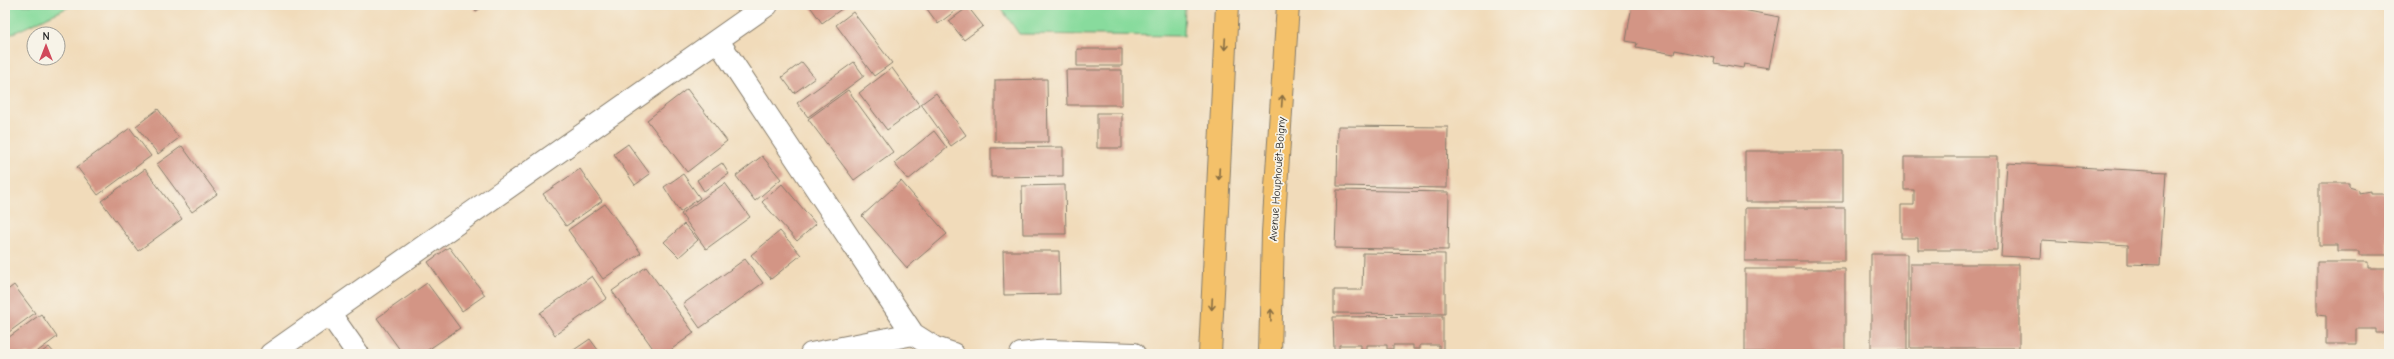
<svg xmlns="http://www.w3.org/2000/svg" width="2394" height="359" viewBox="0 0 2394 359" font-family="'Comic Neue',sans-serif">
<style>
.green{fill:#88db9d;stroke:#527c5c}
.building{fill:#d39585}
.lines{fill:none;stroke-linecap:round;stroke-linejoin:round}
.minor-casing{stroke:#867c6b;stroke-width:24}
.trunk-casing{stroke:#867c6b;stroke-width:24}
.minor{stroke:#fff;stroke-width:22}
.trunk{stroke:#f4c16a;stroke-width:22}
.oneway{stroke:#886e43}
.labels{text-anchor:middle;stroke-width:3.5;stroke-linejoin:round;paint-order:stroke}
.street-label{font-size:11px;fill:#1c1c1c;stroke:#f7f3e8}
</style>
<rect width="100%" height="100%" fill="#f7f3e8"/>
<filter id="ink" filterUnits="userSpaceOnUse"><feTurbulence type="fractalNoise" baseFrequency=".025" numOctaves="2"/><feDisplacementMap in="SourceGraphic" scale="8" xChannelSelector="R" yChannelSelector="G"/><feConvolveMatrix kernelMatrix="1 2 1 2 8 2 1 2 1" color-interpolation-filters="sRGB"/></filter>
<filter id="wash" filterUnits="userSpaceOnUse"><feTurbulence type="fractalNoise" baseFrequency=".012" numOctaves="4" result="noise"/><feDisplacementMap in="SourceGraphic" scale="16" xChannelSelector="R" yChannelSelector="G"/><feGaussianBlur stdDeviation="0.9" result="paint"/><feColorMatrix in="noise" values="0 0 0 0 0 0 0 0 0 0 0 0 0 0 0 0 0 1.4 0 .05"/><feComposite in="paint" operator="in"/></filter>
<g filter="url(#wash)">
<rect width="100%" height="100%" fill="#f1dbba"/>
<path class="green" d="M 5,5 L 73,5 L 5,37 Z
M 999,5 L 1185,5 L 1184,36 L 1019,34 Z"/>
<g id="blocks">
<path class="building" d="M 473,5 L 487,5 L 476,11 Z
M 809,5 L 847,5 L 822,23 Z
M 924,5 L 963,5 L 938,24 Z
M 1632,5 L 1718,5 L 1779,17 L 1769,68 L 1744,64 L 1743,68 L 1714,63 L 1715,58 L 1675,50 L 1674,54 L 1636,47 L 1637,43 L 1626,41 Z
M 968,7 L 983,26 L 964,40 L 949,21 Z
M 853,12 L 892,63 L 874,76 L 836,25 Z
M 1077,49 L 1122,49 L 1122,66 L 1077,66 Z
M 802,62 L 815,78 L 794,93 L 782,77 Z
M 854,62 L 864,76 L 808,117 L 797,103 Z
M 892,68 L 920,106 L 887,130 L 859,93 Z
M 1066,70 L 1122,70 L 1122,105 L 1067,105 Z
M 1047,79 L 1048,142 L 995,142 L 995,80 Z
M 687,89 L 727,141 L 687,172 L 647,120 Z
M 848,90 L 893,152 L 854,180 L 808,119 Z
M 936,93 L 966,135 L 951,146 L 921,104 Z
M 158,109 L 179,138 L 158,154 L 136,126 Z
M 1097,113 L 1122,113 L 1122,148 L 1097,148 Z
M 1338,126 L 1448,127 L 1447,188 L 1337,186 Z
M 130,128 L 151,156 L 98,195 L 77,167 Z
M 934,131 L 947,148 L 908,180 L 894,163 Z
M 628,144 L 650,174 L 635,185 L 614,154 Z
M 182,146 L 217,194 L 192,212 L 157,164 Z
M 1063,147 L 1063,176 L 991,177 L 991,148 Z
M 1745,151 L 1843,151 L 1843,202 L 1745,202 Z
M 762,156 L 781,179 L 755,201 L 736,176 Z
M 1904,157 L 1997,157 L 1997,250 L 1918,250 L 1918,238 L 1901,238 L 1901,205 L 1914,205 L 1914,190 L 1904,190 Z
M 722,163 L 729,174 L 704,191 L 697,180 Z
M 2007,163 L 2166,172 L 2160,265 L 2128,264 L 2128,245 L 2042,240 L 2041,258 L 2001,256 Z
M 145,169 L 182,219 L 138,251 L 101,201 Z
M 580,169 L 602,201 L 566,226 L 543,194 Z
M 683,174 L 700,198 L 680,212 L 664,187 Z
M 901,181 L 947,234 L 907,268 L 862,216 Z
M 725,183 L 750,217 L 706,249 L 681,214 Z
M 2319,183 L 2349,183 L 2349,187 L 2359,190 L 2359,193 L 2370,191 L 2370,194 L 2386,194 L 2386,189 L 2389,189 L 2388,255 L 2359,255 L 2359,251 L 2338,251 L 2338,245 L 2319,245 Z
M 782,184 L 816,224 L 797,241 L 762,202 Z
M 1065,185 L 1066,234 L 1023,234 L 1022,186 Z
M 1337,190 L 1449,192 L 1448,250 L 1335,248 Z
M 605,204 L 641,253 L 603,279 L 568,230 Z
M 1745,208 L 1845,208 L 1845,261 L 1745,261 Z
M 684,224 L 698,240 L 679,257 L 664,242 Z
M 780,231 L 801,255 L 771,279 L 751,255 Z
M 449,247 L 485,295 L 462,311 L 428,262 Z
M 1003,251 L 1059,251 L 1060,294 L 1004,295 Z
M 1363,253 L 1445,254 L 1445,314 L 1334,313 L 1334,290 L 1362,290 Z
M 1871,254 L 1907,254 L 1907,351 L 1871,351 Z
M 745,259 L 763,283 L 700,328 L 683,304 Z
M 2317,262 L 2368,262 L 2368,268 L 2389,268 L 2389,333 L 2376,333 L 2376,329 L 2356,329 L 2356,344 L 2326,344 L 2326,316 L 2317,315 Z
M 1910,264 L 2019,264 L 2019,348 L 1910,348 Z
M 646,267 L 694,333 L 665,354 L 657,354 L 612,291 Z
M 1745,269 L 1845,269 L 1845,352 L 1745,352 Z
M 592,276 L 607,298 L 555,335 L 540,313 Z
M 427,283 L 460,328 L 422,354 L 403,354 L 377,318 Z
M 14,285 L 35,313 L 5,335 L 5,292 Z
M 41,314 L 57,337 L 34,354 L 5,354 L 5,340 Z
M 1443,316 L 1443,349 L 1439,349 L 1439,345 L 1420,345 L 1420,349 L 1413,349 L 1413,345 L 1393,345 L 1393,349 L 1387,349 L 1387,345 L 1367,345 L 1367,349 L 1361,349 L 1361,345 L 1339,345 L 1339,349 L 1334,349 L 1333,317 Z
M 590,339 L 601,354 L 568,354 Z
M 49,347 L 55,354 L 39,354 Z"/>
</g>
</g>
<g filter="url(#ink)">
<use href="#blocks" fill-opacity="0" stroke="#867c6b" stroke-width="1"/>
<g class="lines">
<g class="minor-casing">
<path id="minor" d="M 718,41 L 913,334 L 935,348 L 953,354
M 330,314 L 358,354
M 271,354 L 767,5
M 811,354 L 913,334
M 1021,354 L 1048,351 L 1134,354"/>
</g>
<g class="trunk-casing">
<path id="trunk" d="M 1210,354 L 1227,5
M 1270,354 L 1273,233 L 1288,5"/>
</g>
<use href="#minor" class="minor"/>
<use href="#trunk" class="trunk"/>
</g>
<defs><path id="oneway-shaft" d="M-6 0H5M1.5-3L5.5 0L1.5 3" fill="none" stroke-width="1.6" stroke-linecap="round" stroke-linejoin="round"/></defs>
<g class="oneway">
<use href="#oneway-shaft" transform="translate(1225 44) rotate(93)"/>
<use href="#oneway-shaft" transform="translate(1282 101) rotate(-86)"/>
<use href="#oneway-shaft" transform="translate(1219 174) rotate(93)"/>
<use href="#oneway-shaft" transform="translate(1212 304) rotate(93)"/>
<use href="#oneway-shaft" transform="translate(1271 315) rotate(-89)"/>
</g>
</g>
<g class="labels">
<g class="street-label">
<text transform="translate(1277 179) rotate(-86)" y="4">Avenue Houphouët-Boigny</text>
</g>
</g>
<rect width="2394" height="359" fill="none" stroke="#f7f3e8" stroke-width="20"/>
<g transform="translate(46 46)"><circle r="19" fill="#f7f3e8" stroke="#9f9d96"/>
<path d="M0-3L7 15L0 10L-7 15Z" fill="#d1495b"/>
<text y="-6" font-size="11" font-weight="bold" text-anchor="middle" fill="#1c1c1c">N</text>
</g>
</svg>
